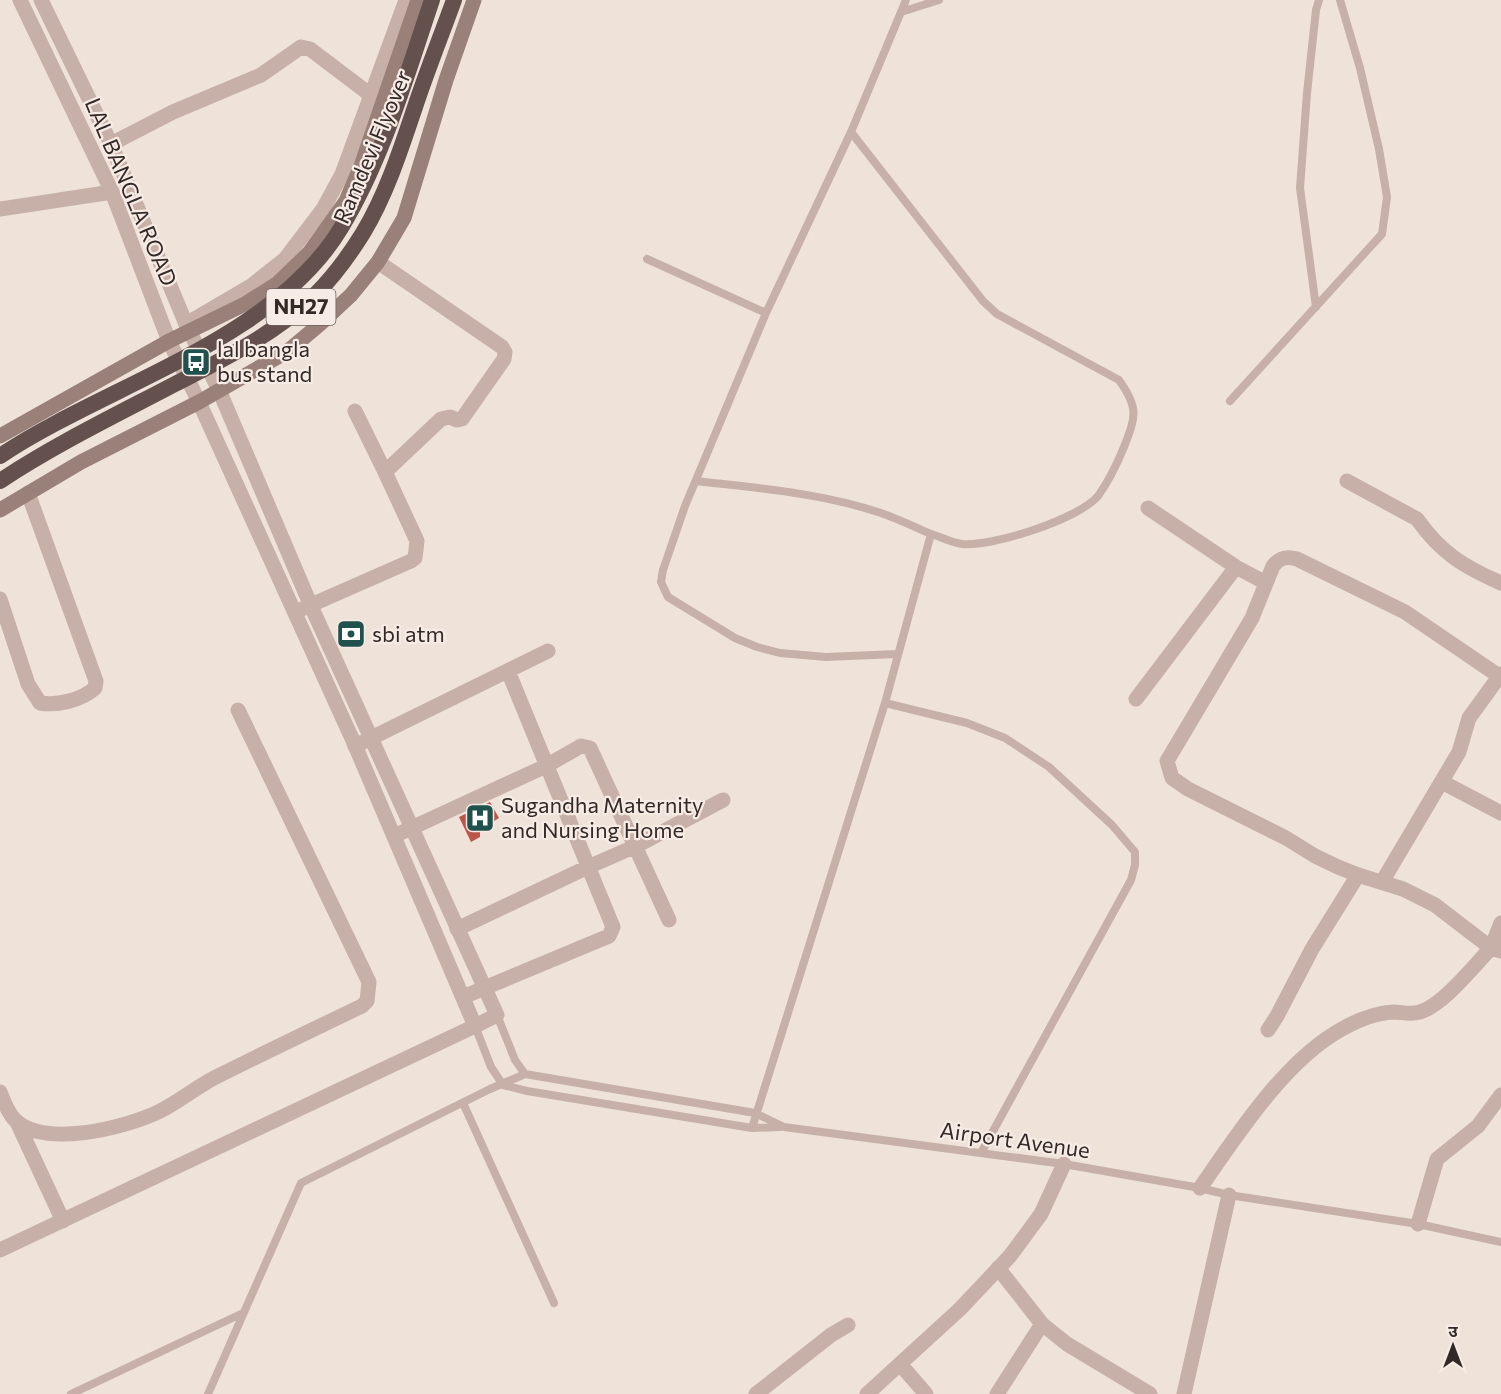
<svg xmlns="http://www.w3.org/2000/svg" width="1501" height="1394" viewBox="0 0 1501 1394" font-family="Commissioner,'Noto Sans Devanagari',sans-serif">
<style>
.building{fill:#bc564a}
.lines{fill:none;stroke-linecap:round;stroke-linejoin:round}
.service{stroke:#c6b0a7;stroke-width:8}
.minor{stroke:#c6b0a7;stroke-width:15}
.tertiary{stroke:#c6b0a7;stroke-width:15}
.secondary{stroke:#998078;stroke-width:15}
.trunk{stroke:#64504c;stroke-width:16}
.labels{text-anchor:middle;stroke-width:4.5;stroke-linejoin:round;paint-order:stroke}
.shield{fill:#f7ece5;stroke:#6e6460;stroke-width:1.5}
.shield-label{font-size:21px;font-weight:bold;fill:#332927}
.street-label{font-size:22px;fill:#332927;stroke:#f7ece5}
.poi-label{font-size:22px;fill:#332927;stroke:#f7ece5;text-anchor:start}
</style>
<rect width="100%" height="100%" fill="#efe2d9"/>
<path class="building" d="M 490,802 L 499,818 L 480,830 L 480,837 L 471,842 L 459,817 Z"/>
<g class="lines">
<path class="service" d="M 901,12 L 939,0
M 647,259 L 766,313
M 1316,307 L 1300,188 L 1307,93 L 1316,10 L 1319,0
M 1230,401 L 1382,234 L 1387,197 L 1379,149 L 1360,68 L 1340,0
M 696,481 C 757,488 822,493 881,513 C 898,519 915,527 931,534
M 897,654 L 826,657 L 780,653 L 757,647 L 735,638 L 668,597 L 661,582 L 663,570 L 685,506 L 766,313 L 851,132 L 906,0
M 885,703 L 967,723 L 1005,738 L 1049,767 L 1112,825 L 1135,852 L 1135,865 L 1131,880 L 981,1153
M 497,1015 L 515,1060 L 525,1074
M 475,1026 L 491,1067 L 503,1085 L 527,1091 L 752,1128 L 780,1127
M 525,1074 L 755,1113 L 784,1127 L 1064,1164 L 1200,1188 L 1229,1195 L 1418,1224 L 1501,1242
M 463,1103 L 554,1303
M 752,1128 L 885,703 L 931,534 C 941,537 952,543 962,544 C 992,547 1079,519 1098,496 C 1109,481 1117,464 1124,447 C 1136,416 1139,408 1119,380 L 997,314 L 983,301 L 851,132
M 71,1394 L 243,1313
M 208,1394 L 301,1183 L 490,1089 L 525,1074"/>
<path class="minor" d="M 111,144 L 173,112 L 261,75 L 301,47 L 310,49 L 372,96
M 0,209 L 112,192
M 186,324 L 251,286 L 285,259 L 323,209 L 342,174 L 406,0
M 355,411 L 385,472
M 1347,481 L 1417,519 C 1441,553 1464,567 1501,583
M 1148,508 L 1236,567
M 0,599 L 28,684 L 40,703 C 57,706 82,700 95,688 L 96,681 L 28,493
M 295,612 L 411,561 L 415,558 L 417,541 L 385,472 L 441,419 L 450,417 L 457,420 L 462,419 L 504,359 L 505,352 L 502,347 L 378,262
M 1499,676 L 1405,612 L 1297,559 C 1287,556 1280,557 1273,566 L 1252,618 L 1167,761 L 1172,778 L 1188,789 L 1286,838 L 1315,856 L 1338,867 L 1358,875 L 1403,889 L 1435,905 L 1491,948 L 1501,923
M 1136,699 L 1236,567 L 1266,583
M 355,746 L 548,651
M 1442,782 L 1501,813
M 394,836 L 546,766 L 581,746 L 590,748 L 669,920
M 1382,882 L 1459,752 L 1469,718 L 1501,674
M 457,929 L 588,867 L 636,846 L 723,800
M 463,997 L 609,936 L 613,927 L 508,671
M 1268,1030 L 1277,1016 L 1312,949 L 1358,875
M 0,1092 C 4,1102 8,1113 15,1120 C 45,1148 123,1128 156,1113 C 178,1103 197,1086 218,1076 C 266,1052 314,1029 362,1006 L 367,1001 L 369,982 L 238,710
M 17,1122 L 63,1221
M 1200,1188 C 1237,1135 1285,1060 1342,1029 C 1358,1020 1374,1013 1393,1012 C 1402,1012 1411,1015 1420,1012 C 1443,1005 1474,966 1491,948 L 1501,951
M 1418,1224 L 1437,1159 L 1478,1126 L 1501,1095
M 0,1250 L 475,1026
M 998,1268 L 1042,1324 L 1067,1344 L 1150,1394
M 900,1364 L 926,1394
M 756,1394 L 831,1335 L 848,1325
M 867,1394 L 960,1309 L 1010,1256 L 1041,1214 L 1064,1164
M 997,1394 L 1042,1324
M 1184,1394 L 1229,1195"/>
<path class="tertiary" d="M 20,0 L 112,192 L 169,341 L 199,402 L 354,743 L 475,1026 L 497,1015 L 311,606 L 219,390 L 186,324 L 111,144 L 41,0"/>
<path class="secondary" d="M 0,436 L 169,341 L 245,304 L 278,283 L 309,253 L 346,201 L 361,166 L 418,0
M 0,510 L 81,462 L 199,402 L 288,351 L 320,324 L 351,295 L 378,262 L 404,218 L 446,80 L 474,0"/>
<path class="trunk" d="M 0,456 C 106,385 273,341 341,228 C 383,158 406,77 432,0
M 0,481 C 56,444 116,415 175,384 C 224,359 277,333 316,294 C 334,276 350,254 363,233 C 386,195 401,149 415,107 C 427,71 441,36 454,0"/>
</g>
<defs>
<g id="bus-square" transform="scale(1.5)"><rect x="-9" y="-9" width="18" height="18" rx="4" fill="#20514d" stroke="#f7ece5"/><path d="M-5-6H5V4H4V6H2V4H-2V6H-4V4H-5ZM-3.5-4V0h7V-4ZM-3.5 1.2v1.5H-2V1.2ZM2 1.2v1.5H3.5V1.2Z" fill="#fff"/></g>
<g id="bank-square" transform="scale(1.5)"><rect x="-9" y="-9" width="18" height="18" rx="4" fill="#20514d" stroke="#f7ece5"/><path d="M-6-4H6V4H-6ZM0-2.3a2.3 2.3 0 1 0 0 4.6a2.3 2.3 0 1 0 0-4.6Z" fill="#fff"/></g>
<g id="hospital-square" transform="scale(1.5)"><rect x="-9" y="-9" width="18" height="18" rx="4" fill="#20514d" stroke="#f7ece5"/><path d="M-5-5h3v3.5h4V-5h3V5h-3V1.5h-4V5h-3Z" fill="#fff"/></g>
</defs>
<g fill-rule="evenodd">
<use href="#bus-square" x="196" y="362"/>
<use href="#bank-square" x="351" y="634"/>
<use href="#hospital-square" x="480" y="818"/>
</g>
<g class="labels">
<rect class="shield" x="266.5" y="289" width="69" height="36" rx="4.5"/>
<g class="shield-label">
<text x="301" y="314">NH27</text>
</g>
<g class="street-label">
<text transform="translate(372 147) rotate(-67)" y="8">Ramdevi Flyover</text>
<text transform="translate(131 192) rotate(67)" y="8">LAL BANGLA ROAD</text>
<text transform="translate(1015 1140) rotate(8)" y="8">Airport Avenue</text>
</g>
<g class="poi-label">
<text x="217" y="357">lal bangla<tspan x="217" dy="25">bus stand</tspan></text>
<text x="372" y="642">sbi atm</text>
<text x="501" y="813">Sugandha Maternity<tspan x="501" dy="25">and Nursing Home</tspan></text>
</g>
</g>
<g transform="translate(1453 1346)" stroke="#f7ece5" stroke-width="4.5" paint-order="stroke">
<path d="M0-4.5L10 22L0 15L-10 22Z" fill="#332927"/>
<text y="-9" font-size="16" font-weight="bold" text-anchor="middle" fill="#332927">उ</text>
</g>
</svg>
